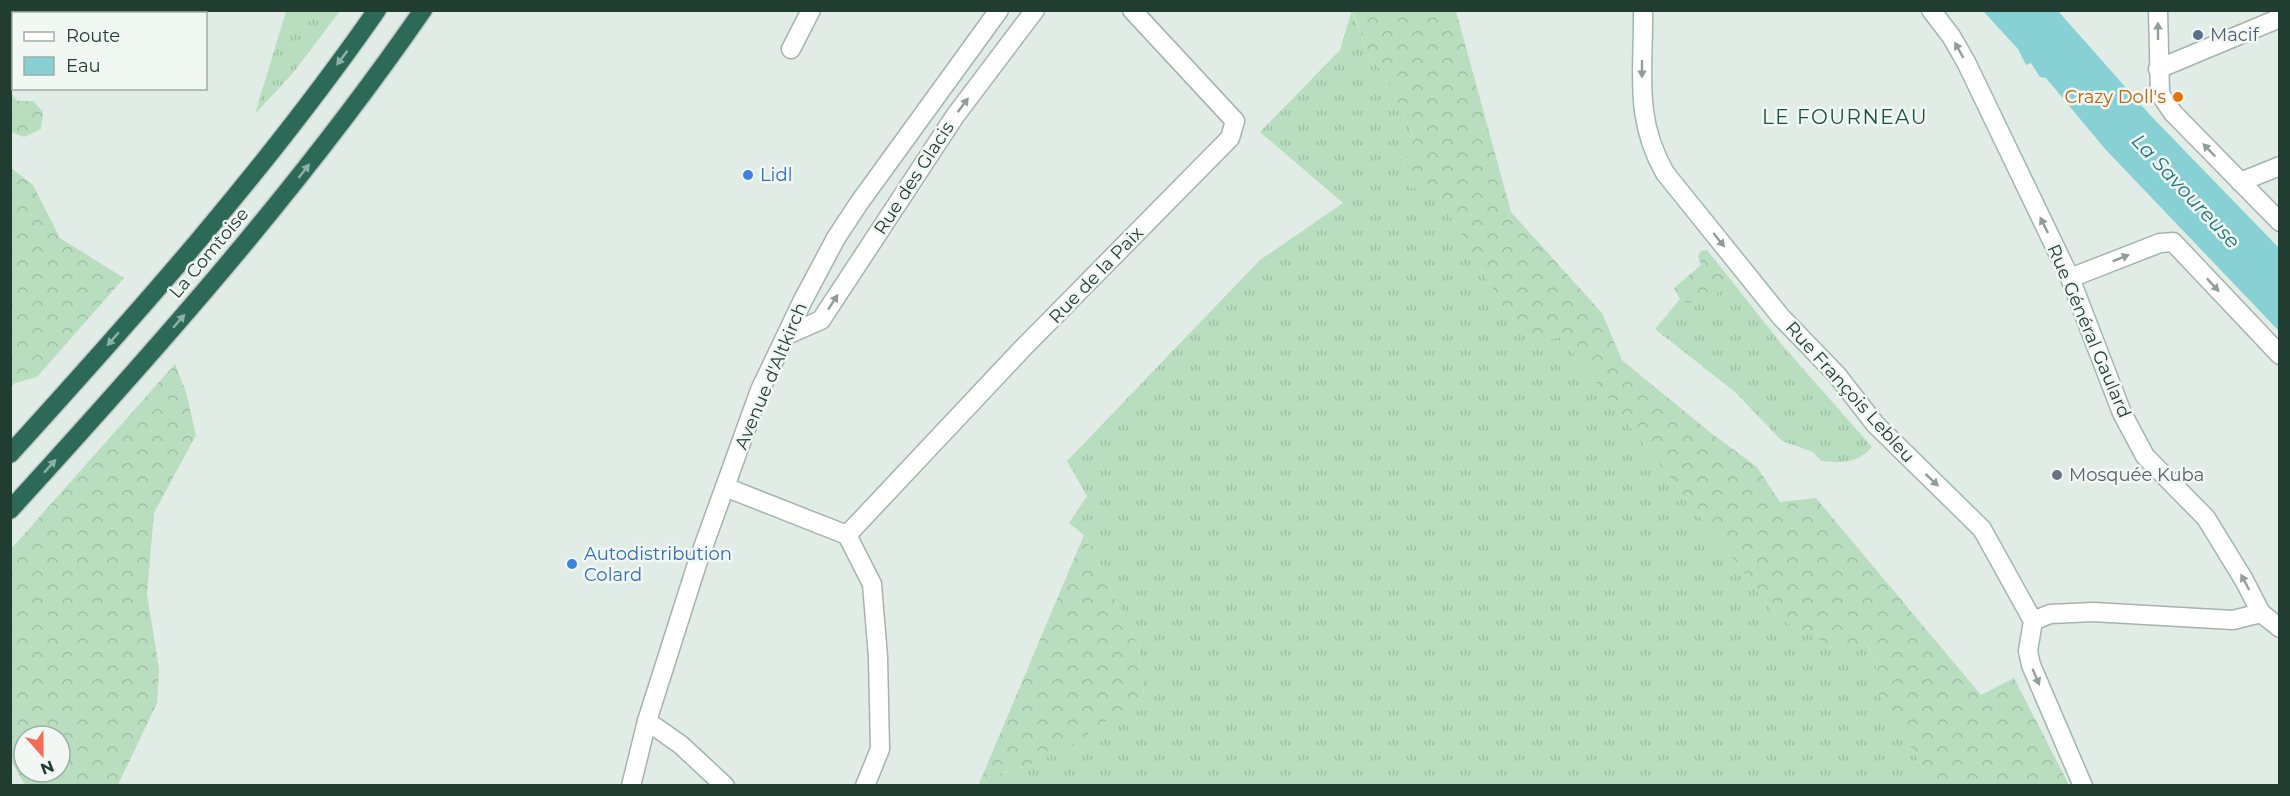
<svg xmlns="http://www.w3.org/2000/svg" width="2290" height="796" viewBox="0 0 2290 796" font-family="Montserrat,sans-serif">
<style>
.grass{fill:url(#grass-tufts)}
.forest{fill:url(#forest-crowns);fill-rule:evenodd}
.water{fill:#87d0d3}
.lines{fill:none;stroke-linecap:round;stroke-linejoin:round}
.minor-casing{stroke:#a4b4ac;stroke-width:21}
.tertiary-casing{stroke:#a4b4ac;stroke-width:21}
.secondary-casing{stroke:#9fb8ad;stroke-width:21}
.motorway-casing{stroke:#c1c9c6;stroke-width:21}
.minor{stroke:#fff;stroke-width:18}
.tertiary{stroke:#fff;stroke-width:18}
.secondary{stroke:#fff;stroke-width:18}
.motorway{stroke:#2c6a57;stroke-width:18}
.oneway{fill:#909e98}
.oneway2{fill:#8eb1a6}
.service-dot{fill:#5c6f8a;stroke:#f1f8f4;stroke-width:2}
.food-dot{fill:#e8710a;stroke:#f1f8f4;stroke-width:2}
.shop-dot{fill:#3f7fe0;stroke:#f1f8f4;stroke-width:2}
.worship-dot{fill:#6b7280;stroke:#f1f8f4;stroke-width:2}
.labels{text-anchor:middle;stroke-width:5;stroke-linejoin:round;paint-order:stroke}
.service-label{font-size:18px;fill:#4e5e75;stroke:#f1f8f4;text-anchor:start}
.food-label{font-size:18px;fill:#c56008;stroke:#f1f8f4;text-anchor:end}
.shop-label{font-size:18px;fill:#366cbe;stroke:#f1f8f4;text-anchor:start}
.street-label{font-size:18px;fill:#213d32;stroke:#f1f8f4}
.worship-label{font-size:18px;fill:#5b616d;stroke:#f1f8f4;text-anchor:start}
.neighbourhood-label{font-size:20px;letter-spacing:1.5px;fill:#1c503e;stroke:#f1f8f4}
.water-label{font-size:20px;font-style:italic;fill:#19757b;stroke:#f1f8f4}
</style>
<defs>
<pattern id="grass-tufts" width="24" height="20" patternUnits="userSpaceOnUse" patternTransform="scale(1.5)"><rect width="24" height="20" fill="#b9debf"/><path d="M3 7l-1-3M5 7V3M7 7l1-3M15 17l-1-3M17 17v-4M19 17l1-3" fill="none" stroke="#9fbfa5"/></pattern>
<pattern id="forest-crowns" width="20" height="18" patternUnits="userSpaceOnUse" patternTransform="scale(1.5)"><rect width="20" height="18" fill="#b9debf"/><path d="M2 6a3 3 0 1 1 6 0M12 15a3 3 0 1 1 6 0" fill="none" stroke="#9fbfa5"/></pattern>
</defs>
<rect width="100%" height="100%" fill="#e1ece6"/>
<path class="grass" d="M 1352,10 L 1368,55 L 1387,77 L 1414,138 L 1403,168 L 1436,190 L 1505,310 L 1533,341 L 1561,337 L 1779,619 L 1864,641 L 1878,663 L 1871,680 L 1933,785 L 978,786 L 981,779 L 1026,766 L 1144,696 L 1138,645 L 1084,535 L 1069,523 L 1087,496 L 1067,461 L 1260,260 L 1343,203 L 1260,132 L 1340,50 Z
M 286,11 L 340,11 L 293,73 L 255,114 Z
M 1727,275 L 1783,346 L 1872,447 C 1857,464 1842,463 1821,461 L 1813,452 L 1782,441 L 1735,392 L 1655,329 L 1680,299 L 1687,304 C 1704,301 1725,295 1727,275 Z"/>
<path class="forest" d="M 1353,11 L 1456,11 L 1511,212 L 1602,313 L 1622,360 L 1711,433 L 1757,467 L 1780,502 L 1816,498 L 1981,695 L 2014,678 L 2069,785 L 1933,785 L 1871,680 L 1878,663 L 1865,642 L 1834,648 L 1779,619 L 1561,337 L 1533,341 L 1505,310 L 1436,190 L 1410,188 L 1403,168 L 1414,138 L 1387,77 L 1368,55 Z
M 11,93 L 17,101 L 33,101 L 43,112 L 41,129 L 24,137 L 11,132 Z
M 11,168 L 33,185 L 60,238 L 124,278 L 37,377 L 15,383 L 11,387 Z
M 1707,250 L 1727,275 C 1725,295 1704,301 1687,304 L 1680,299 L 1674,288 L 1701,265 L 1698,256 L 1701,251 Z
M 175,364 L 186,392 L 196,435 L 154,513 L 147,594 L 159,669 L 157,703 L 118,785 L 25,785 L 11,761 L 11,549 ZM 24,736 L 60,736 L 60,772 L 24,772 Z
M 1084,535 L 1138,645 L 1144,696 L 1064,750 L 1026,766 L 981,779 Z"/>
<path class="water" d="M 1983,11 L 2058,11 L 2151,116 L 2279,248 L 2279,331 L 2106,150 L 2046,78 L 2040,77 L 2031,63 L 2026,65 L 2018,49 Z"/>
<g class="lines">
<g class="minor-casing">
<path id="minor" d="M 2158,10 L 2160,94 L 2173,113 L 2280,222
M 791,49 L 811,10
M 2158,69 L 2280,18
M 2240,182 L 2280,166
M 2070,278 L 2160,243 L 2173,242 L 2280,355
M 787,335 L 821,320 L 955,116 L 1035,10
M 725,487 L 847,535 L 872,584 L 878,657 L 880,749 L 865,786
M 847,535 L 1022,349 L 1230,138 L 1235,121 L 1132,10
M 2033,621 L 2050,614 L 2093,612 L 2233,620 L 2261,613
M 647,721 L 681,745 L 725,786"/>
</g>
<g class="tertiary-casing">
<path id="tertiary" d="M 631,786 L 647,721 L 697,564 L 760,390 L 803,300 L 836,238 L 859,203 L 999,10"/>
</g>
<g class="secondary-casing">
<path id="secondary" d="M 1643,10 C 1644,71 1633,117 1665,173 L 1781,317 L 1837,375 L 1875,424 L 1982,529 L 2033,621 L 2028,651 L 2031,665 L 2083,786
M 1931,10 L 1951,36 L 1966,62 L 2070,278 L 2122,413 L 2145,456 L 2206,518 L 2244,580 L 2261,613 L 2280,628"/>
</g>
<g class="motorway-casing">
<path id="motorway" d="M 10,454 C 139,312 267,168 377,10
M 10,510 C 156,350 300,188 423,10"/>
</g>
<use href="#minor" class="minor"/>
<use href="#tertiary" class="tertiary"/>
<use href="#secondary" class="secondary"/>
<use href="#motorway" class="motorway"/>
</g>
<defs><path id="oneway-solid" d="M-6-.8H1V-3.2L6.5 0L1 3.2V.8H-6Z" transform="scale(1.5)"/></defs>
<g class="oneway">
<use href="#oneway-solid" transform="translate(2158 31) rotate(-90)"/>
<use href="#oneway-solid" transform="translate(1959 50) rotate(-119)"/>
<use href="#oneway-solid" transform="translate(1642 69) rotate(90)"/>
<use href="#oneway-solid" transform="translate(963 105) rotate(-53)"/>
<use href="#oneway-solid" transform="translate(2209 150) rotate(-134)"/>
<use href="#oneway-solid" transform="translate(2044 225) rotate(-116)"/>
<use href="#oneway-solid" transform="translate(1719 240) rotate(51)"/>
<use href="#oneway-solid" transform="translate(2121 258) rotate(-22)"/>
<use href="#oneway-solid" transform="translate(2213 285) rotate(47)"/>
<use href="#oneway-solid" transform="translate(833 302) rotate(-57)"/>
<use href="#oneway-solid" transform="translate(1932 480) rotate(43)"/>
<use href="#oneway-solid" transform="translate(2245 582) rotate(-118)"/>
<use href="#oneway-solid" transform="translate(2036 677) rotate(67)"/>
</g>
<g class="oneway2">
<use href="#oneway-solid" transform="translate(342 58) rotate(127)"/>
<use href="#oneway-solid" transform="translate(304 171) rotate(-52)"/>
<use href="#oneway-solid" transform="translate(179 321) rotate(-49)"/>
<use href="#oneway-solid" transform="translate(113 339) rotate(131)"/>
<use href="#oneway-solid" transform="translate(50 466) rotate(-48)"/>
</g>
<circle class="service-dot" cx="2198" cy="35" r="6"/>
<circle class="food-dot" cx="2178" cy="97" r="6"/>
<g class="shop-dot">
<circle cx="748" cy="175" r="6"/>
<circle cx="572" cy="564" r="6"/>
</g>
<circle class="worship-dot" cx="2057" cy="475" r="6"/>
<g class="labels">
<g class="service-label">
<text x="2210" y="41">Macif</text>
</g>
<g class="food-label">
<text x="2166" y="103">Crazy Doll's</text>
</g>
<g class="shop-label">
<text x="760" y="181">Lidl</text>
<text x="584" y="560">Autodistribution<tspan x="584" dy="21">Colard</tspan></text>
</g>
<g class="street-label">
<text transform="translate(914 178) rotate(-57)" y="6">Rue des Glacis</text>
<text transform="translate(209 253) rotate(-50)" y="6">La Comtoise</text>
<text transform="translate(1096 275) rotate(-46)" y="6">Rue de la Paix</text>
<text transform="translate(2089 331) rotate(67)" y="6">Rue Général Gaulard</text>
<text transform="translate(771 376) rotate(-67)" y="6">Avenue d'Altkirch</text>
<text transform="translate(1850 392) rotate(48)" y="6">Rue François Lebleu</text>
</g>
<g class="worship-label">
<text x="2069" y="481">Mosquée Kuba</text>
</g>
<g class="neighbourhood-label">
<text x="1845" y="124">LE FOURNEAU</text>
</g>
<g class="water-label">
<text transform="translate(2186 191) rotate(47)" y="7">La Savoureuse</text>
</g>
</g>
<rect width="2290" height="796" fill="none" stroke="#213d32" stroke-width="24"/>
<rect x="12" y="12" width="195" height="78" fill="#f1f8f4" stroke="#9eada6" stroke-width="1.5"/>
<rect x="24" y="32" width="30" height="9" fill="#ffffff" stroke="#9eada6" stroke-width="1.5"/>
<text x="66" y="42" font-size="18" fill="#213d32">Route</text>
<rect x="24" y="57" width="30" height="18" fill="#87d0d3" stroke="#9eada6" stroke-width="1.5"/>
<text x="66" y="72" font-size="18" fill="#213d32">Eau</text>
<g transform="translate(42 754) rotate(159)"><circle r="28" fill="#f1f8f4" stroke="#9eada6" stroke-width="1.5"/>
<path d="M0-4.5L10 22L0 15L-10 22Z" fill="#f66b55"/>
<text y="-9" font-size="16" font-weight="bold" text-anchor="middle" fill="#213d32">N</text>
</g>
</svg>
